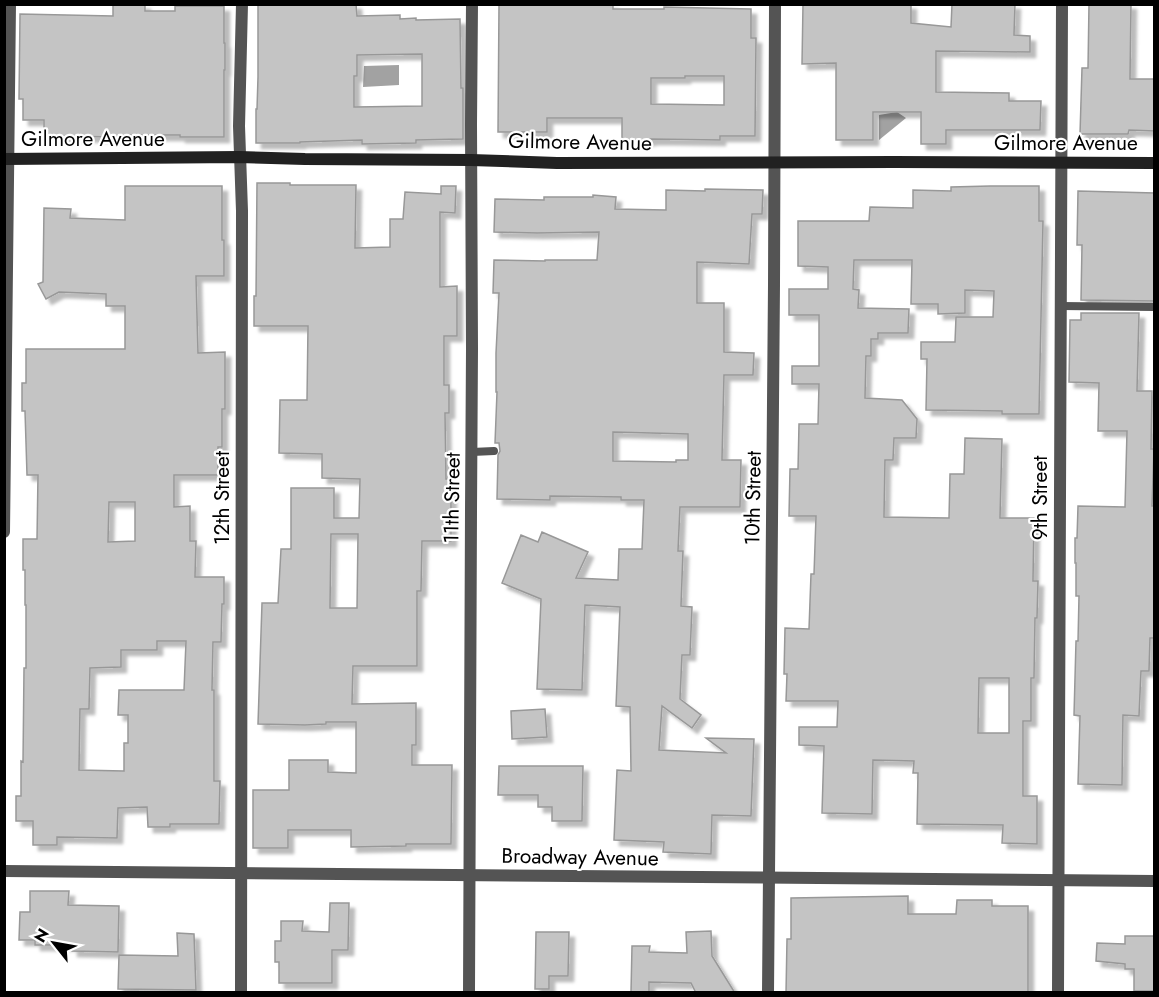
<svg xmlns="http://www.w3.org/2000/svg" width="1159" height="997" viewBox="0 0 1159 997" font-family="Jost,sans-serif">
<style>
.water{fill:#a2a2a2}
.building{fill:#c4c4c4;stroke:#989898;stroke-width:1.5;fill-rule:evenodd;filter:url(#shadow)}
.lines{fill:none;stroke-linecap:round;stroke-linejoin:round}
.service{stroke:#545454;stroke-width:8}
.minor{stroke:#545454;stroke-width:12}
.tertiary{stroke:#545454;stroke-width:12}
.secondary{stroke:#212121;stroke-width:12}
.labels{text-anchor:middle;stroke-width:4.5;stroke-linejoin:round;paint-order:stroke}
.street-label{font-size:21px;fill:#000;stroke:#fff}
</style>
<defs>
<filter id="shadow"><feDropShadow dx="5.5" dy="5.5" stdDeviation="1.5" flood-color="#0004"/></filter>
</defs>
<rect width="100%" height="100%" fill="#fff"/>
<path class="water" d="M 399,65 L 399,85 L 363,87 L 364,66 Z
M 897,112 L 906,118 L 879,140 L 879,115 Z"/>
<path class="building" d="M 113,4 L 145,4 L 145,11 L 175,11 L 175,6 L 224,6 L 224,43 L 225,43 L 225,70 L 224,70 L 224,137 L 180,137 L 180,135 L 121,135 L 120,137 L 44,136 L 44,120 L 23,120 L 23,99 L 19,99 L 20,14 L 113,16 Z
M 258,4 L 356,4 L 357,16 L 400,15 L 400,19 L 416,18 L 416,20 L 460,19 L 461,88 L 463,88 L 463,139 L 416,140 L 416,143 L 362,144 L 362,140 L 300,142 L 300,143 L 256,143 L 256,109 L 257,109 L 258,77 ZM 422,54 L 422,106 L 354,107 L 354,76 L 357,76 L 357,55 Z
M 499,4 L 613,4 L 613,9 L 664,9 L 664,7 L 751,9 L 751,38 L 756,38 L 755,136 L 720,136 L 720,140 L 650,139 L 650,140 L 622,140 L 622,118 L 547,118 L 547,132 L 498,132 ZM 685,76 L 724,76 L 724,105 L 651,104 L 651,78 L 685,78 Z
M 803,4 L 911,4 L 911,23 L 951,27 L 952,4 L 1015,4 L 1014,35 L 1030,36 L 1030,52 L 936,51 L 936,92 L 1009,93 L 1009,101 L 1041,101 L 1040,130 L 946,130 L 946,144 L 921,144 L 921,112 L 873,112 L 873,140 L 836,140 L 836,63 L 802,64 Z
M 1089,4 L 1131,4 L 1130,79 L 1155,79 L 1155,131 L 1129,130 L 1128,134 L 1080,134 L 1082,68 L 1088,68 Z
M 257,183 L 290,183 L 290,185 L 356,185 L 355,248 L 390,247 L 390,219 L 403,219 L 405,192 L 441,194 L 441,186 L 456,186 L 455,213 L 440,212 L 440,287 L 457,286 L 457,336 L 444,336 L 444,385 L 449,385 L 449,413 L 445,413 L 446,479 L 451,479 L 451,541 L 422,541 L 421,591 L 417,591 L 417,666 L 353,666 L 352,704 L 416,703 L 416,745 L 412,745 L 412,765 L 452,765 L 451,844 L 406,844 L 406,846 L 351,847 L 351,830 L 288,830 L 288,848 L 253,848 L 253,790 L 289,790 L 289,760 L 328,760 L 328,772 L 356,773 L 356,722 L 326,722 L 326,724 L 305,725 L 258,724 L 262,603 L 278,603 L 281,549 L 291,549 L 291,488 L 334,488 L 334,518 L 359,518 L 360,479 L 322,478 L 322,454 L 279,453 L 280,400 L 307,400 L 308,326 L 254,326 L 254,296 L 256,296 ZM 331,534 L 358,534 L 357,608 L 330,608 Z
M 125,186 L 222,186 L 222,240 L 224,240 L 224,276 L 196,276 L 198,353 L 225,352 L 225,409 L 222,409 L 222,447 L 218,447 L 218,475 L 174,475 L 174,507 L 190,506 L 190,541 L 196,541 L 195,577 L 224,577 L 224,604 L 222,604 L 221,642 L 213,642 L 212,690 L 214,690 L 214,781 L 220,781 L 219,824 L 170,824 L 170,827 L 148,827 L 147,807 L 118,808 L 117,838 L 57,837 L 57,845 L 33,845 L 33,821 L 16,821 L 16,796 L 21,796 L 21,761 L 23,762 L 24,668 L 26,668 L 26,605 L 25,605 L 25,570 L 23,570 L 23,539 L 37,539 L 38,475 L 27,475 L 25,411 L 22,411 L 22,383 L 26,383 L 26,349 L 125,349 L 125,306 L 106,306 L 106,294 L 59,292 L 46,299 L 38,284 L 43,282 L 44,208 L 71,209 L 70,218 L 125,220 ZM 109,502 L 135,502 L 135,541 L 108,542 ZM 157,641 L 186,641 L 184,690 L 119,690 L 118,715 L 128,715 L 128,743 L 124,743 L 124,771 L 79,770 L 80,709 L 89,709 L 90,668 L 121,667 L 121,650 L 157,650 Z
M 990,186 L 1039,186 L 1039,221 L 1043,221 L 1039,414 L 1002,414 L 1002,411 L 926,410 L 927,359 L 921,359 L 921,342 L 955,342 L 956,317 L 993,317 L 994,291 L 965,290 L 965,313 L 938,314 L 938,304 L 911,304 L 912,260 L 854,260 L 853,289 L 859,290 L 858,308 L 909,309 L 908,333 L 878,333 L 878,339 L 871,339 L 871,356 L 866,356 L 865,398 L 902,400 L 917,419 L 916,438 L 894,438 L 893,460 L 885,460 L 884,517 L 949,518 L 950,474 L 964,474 L 965,438 L 1002,439 L 1000,518 L 1034,518 L 1033,581 L 1038,581 L 1037,618 L 1035,618 L 1034,678 L 1031,678 L 1031,721 L 1023,721 L 1023,796 L 1037,796 L 1037,844 L 1002,843 L 1003,825 L 917,824 L 918,773 L 913,773 L 914,761 L 873,760 L 872,814 L 822,813 L 824,746 L 799,745 L 799,727 L 837,727 L 838,701 L 786,701 L 787,674 L 784,674 L 785,628 L 809,629 L 811,574 L 814,574 L 816,516 L 789,516 L 790,469 L 798,469 L 799,424 L 818,424 L 819,384 L 792,384 L 792,366 L 819,366 L 819,315 L 789,315 L 789,289 L 828,289 L 828,267 L 798,266 L 798,221 L 869,221 L 870,207 L 913,208 L 913,190 L 951,191 L 951,187 ZM 979,678 L 1009,678 L 1009,733 L 978,733 Z
M 705,189 L 763,190 L 762,214 L 752,214 L 749,264 L 697,262 L 697,303 L 724,303 L 724,352 L 754,353 L 753,375 L 724,375 L 722,460 L 741,460 L 740,507 L 680,507 L 678,551 L 683,551 L 681,606 L 692,607 L 690,655 L 682,655 L 680,699 L 701,715 L 692,728 L 662,706 L 659,750 L 726,753 L 706,738 L 754,739 L 751,816 L 712,815 L 711,854 L 663,852 L 664,842 L 614,840 L 617,770 L 631,771 L 630,707 L 616,706 L 620,607 L 585,605 L 582,690 L 537,689 L 541,599 L 502,583 L 521,535 L 538,542 L 542,532 L 588,552 L 576,578 L 618,580 L 619,549 L 642,549 L 644,500 L 621,500 L 621,497 L 550,496 L 550,500 L 497,499 L 498,455 L 500,451 L 499,443 L 495,443 L 497,392 L 496,392 L 496,353 L 499,293 L 493,293 L 494,260 L 545,261 L 545,260 L 597,260 L 599,232 L 537,233 L 494,232 L 495,199 L 544,200 L 544,197 L 593,197 L 593,195 L 616,197 L 615,209 L 666,210 L 666,190 L 705,191 ZM 613,432 L 688,434 L 688,460 L 676,460 L 676,462 L 613,461 Z
M 1078,191 L 1155,193 L 1155,301 L 1081,300 L 1082,245 L 1077,245 Z
M 1081,313 L 1139,313 L 1137,391 L 1152,391 L 1151,449 L 1154,449 L 1152,506 L 1155,506 L 1155,638 L 1150,638 L 1149,671 L 1141,671 L 1139,716 L 1123,715 L 1122,785 L 1078,784 L 1080,716 L 1074,715 L 1076,641 L 1078,641 L 1079,596 L 1076,596 L 1076,563 L 1075,563 L 1075,538 L 1077,538 L 1078,506 L 1125,507 L 1127,431 L 1098,431 L 1099,383 L 1069,382 L 1070,320 L 1081,320 Z
M 545,709 L 547,737 L 512,739 L 511,711 Z
M 499,766 L 583,766 L 582,821 L 552,821 L 552,807 L 538,807 L 538,795 L 498,795 Z
M 30,891 L 69,891 L 68,905 L 119,906 L 118,952 L 72,951 L 72,945 L 35,945 L 35,940 L 19,940 L 20,912 L 30,912 Z
M 908,896 L 908,914 L 956,914 L 957,900 L 992,900 L 992,906 L 1028,906 L 1028,993 L 786,993 L 787,939 L 791,939 L 791,898 Z
M 330,903 L 349,903 L 348,950 L 332,950 L 332,983 L 279,983 L 279,962 L 275,962 L 275,941 L 281,941 L 281,921 L 303,921 L 302,931 L 329,932 Z
M 711,931 L 712,956 L 735,993 L 696,993 L 691,983 L 649,982 L 649,992 L 631,992 L 632,946 L 650,946 L 649,952 L 687,953 L 686,932 Z
M 536,932 L 569,932 L 568,976 L 549,976 L 549,989 L 535,989 Z
M 177,933 L 194,934 L 196,990 L 118,989 L 119,955 L 178,956 Z
M 1125,936 L 1155,936 L 1155,991 L 1134,991 L 1134,969 L 1125,969 L 1125,964 L 1096,961 L 1097,943 L 1125,944 Z"/>
<g class="lines">
<path class="service" d="M 1061,306 L 1154,307
M 472,452 L 494,451"/>
<path class="minor" d="M 4,532 L 10,4
M 241,992 L 242,211 L 239,126 L 242,4
M 469,992 L 471,511 L 472,349 L 471,124 L 472,4
M 768,992 L 774,285 L 775,4
M 1058,992 L 1062,4"/>
<path class="tertiary" d="M 4,871 L 1154,881"/>
<path class="secondary" d="M 4,159 L 239,157 L 305,159 L 471,160 L 557,163 L 893,162 L 1154,163"/>
</g>
<g class="labels">
<g class="street-label">
<text x="93" y="146">Gilmore Avenue</text>
<text transform="translate(580 142) rotate(1)" y="7">Gilmore Avenue</text>
<text x="1066" y="150">Gilmore Avenue</text>
<text transform="translate(222 498) rotate(-90)" y="7">12th Street</text>
<text transform="translate(452 498) rotate(-89)" y="7">11th Street</text>
<text transform="translate(753 498) rotate(-89)" y="7">10th Street</text>
<text transform="translate(1040 498) rotate(-90)" y="7">9th Street</text>
<text transform="translate(580 857) rotate(1)" y="7">Broadway Avenue</text>
</g>
</g>
<rect width="1159" height="997" fill="none" stroke="#000000" stroke-width="12"/>
<g transform="translate(54 943) rotate(301)" stroke="#ffffff" stroke-width="4.5" paint-order="stroke">
<path d="M0-4.5L10 22L0 15L-10 22Z" fill="#000000"/>
<text y="-9" font-size="16" font-weight="bold" text-anchor="middle" fill="#000000">N</text>
</g>
</svg>
